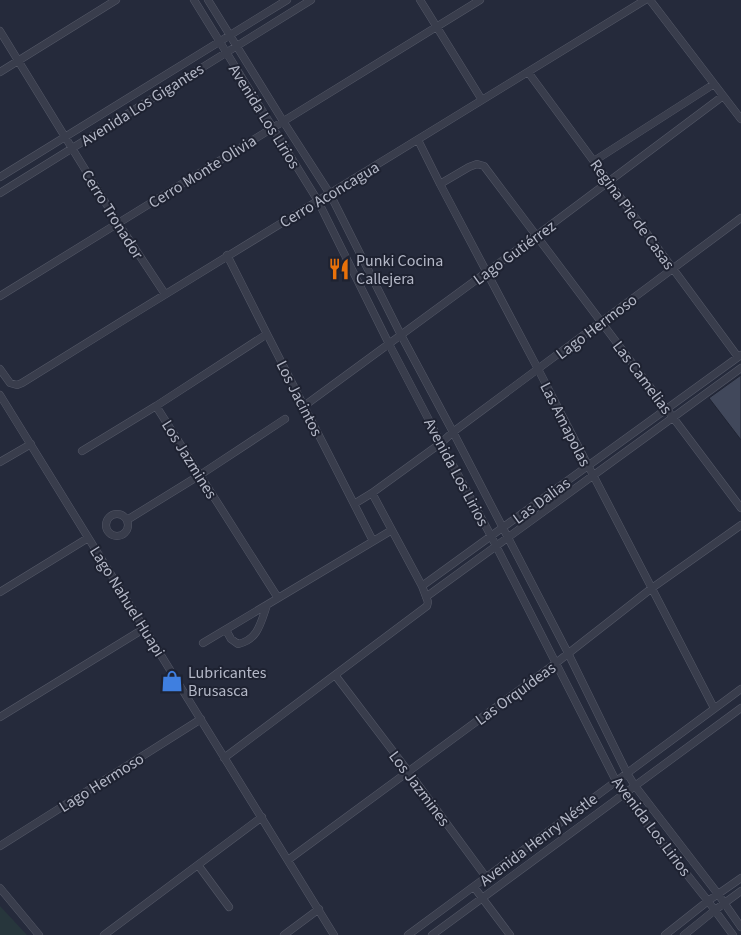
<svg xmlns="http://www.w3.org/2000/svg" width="741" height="935" viewBox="0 0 741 935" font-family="'Source Sans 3',sans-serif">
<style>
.green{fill:#27363c}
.building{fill:#41485b;stroke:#202433}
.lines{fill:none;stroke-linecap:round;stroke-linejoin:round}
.minor-casing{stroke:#545867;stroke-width:8}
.minor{stroke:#393d4c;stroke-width:7}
.labels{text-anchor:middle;stroke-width:4;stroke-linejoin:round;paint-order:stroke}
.street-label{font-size:16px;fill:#b4b8c7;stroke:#1e2231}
.poi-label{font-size:16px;fill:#b4b8c7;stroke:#1e2231;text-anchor:start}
</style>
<rect width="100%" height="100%" fill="#252a3b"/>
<path class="green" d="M 0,906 L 27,935 L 0,935 Z"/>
<path class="building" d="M 741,375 L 741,440 L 709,398 Z"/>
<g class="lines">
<g class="minor-casing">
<path id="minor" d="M 194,0 L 318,201 L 389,344 L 441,443 L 491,536 L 616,781 L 623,794 L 708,901 L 733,935
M 208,0 L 283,121 L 330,194 L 401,335 L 453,432 L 568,653 L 627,773 L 635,786 L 718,894 L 741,927
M 420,0 L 482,100
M 650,0 L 741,119
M 0,31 L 118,223 L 165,294
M 0,72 L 116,0
M 528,72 L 738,357
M 418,140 L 440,184 L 538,369 L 714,708
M 594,161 L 714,84
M 0,177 L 287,0
M 440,184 L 469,167 L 477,164 L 484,166 L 741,508
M 0,193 L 311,0
M 227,255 L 267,334 L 373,541
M 0,296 L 480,0
M 267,334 L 156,406 L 278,598
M 0,369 L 10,383 L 17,385 L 22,383 C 229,254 438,128 645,0
M 0,395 L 334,935
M 304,406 L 536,236 L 723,96
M 82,451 L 156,406
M 0,462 L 31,444
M 372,493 L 422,586
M 354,504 L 372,493 L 441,443 L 453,432 L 741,218
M106 525a11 11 0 1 1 22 0a11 11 0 1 1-22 0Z
M 127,520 L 200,475 L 285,419
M 0,592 L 88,538
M 426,597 L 741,368
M 226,630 L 231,639 L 238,644 C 258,640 261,622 267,605
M 203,643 L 392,530
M 335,675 L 408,771 L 486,877
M 0,717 L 145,628
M 224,758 L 427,606 L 428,602 L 422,586 L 741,355
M 0,846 L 201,719
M 288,860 L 556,663 L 652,588 L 741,525
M 198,865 L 229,907
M 474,887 L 510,935
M 0,888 L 39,935
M 104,935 L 262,817
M 284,935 L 319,909
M 408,935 L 741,689
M 432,935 L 741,708
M 665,935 L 708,901 L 741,878
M 684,935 L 715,910 L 741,891"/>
</g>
<use href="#minor" class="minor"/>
</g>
<defs>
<g id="restaurant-bare" transform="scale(1.725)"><path d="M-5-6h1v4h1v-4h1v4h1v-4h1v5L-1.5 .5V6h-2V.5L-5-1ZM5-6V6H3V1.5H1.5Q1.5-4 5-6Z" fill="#e8710a" stroke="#1e2231" stroke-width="2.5" paint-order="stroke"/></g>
<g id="shop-bare" transform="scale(1.725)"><path d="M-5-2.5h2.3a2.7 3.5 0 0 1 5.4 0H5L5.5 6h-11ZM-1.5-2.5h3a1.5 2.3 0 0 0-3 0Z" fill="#3f7fe0" stroke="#1e2231" stroke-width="2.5" paint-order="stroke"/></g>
</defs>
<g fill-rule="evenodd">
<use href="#restaurant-bare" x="339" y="269"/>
<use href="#shop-bare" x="172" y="681"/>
</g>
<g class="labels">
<g class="street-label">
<text transform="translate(142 104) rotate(-32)" y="6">Avenida Los Gigantes</text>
<text transform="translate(265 116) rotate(58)" y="6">Avenida Los Lirios</text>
<text transform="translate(202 171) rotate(-32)" y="6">Cerro Monte Olivia</text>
<text transform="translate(329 194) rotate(-31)" y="6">Cerro Aconcagua</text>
<text transform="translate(113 214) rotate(58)" y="6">Cerro Tronador</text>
<text transform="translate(633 214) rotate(54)" y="6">Regina Pie de Casas</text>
<text transform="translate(514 252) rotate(-36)" y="6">Lago Gutiérrez</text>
<text transform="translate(596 326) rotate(-37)" y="6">Lago Hermoso</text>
<text transform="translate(643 377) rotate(53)" y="6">Las Camelias</text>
<text transform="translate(300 398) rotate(63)" y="6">Los Jacintos</text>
<text transform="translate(566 424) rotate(63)" y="6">Las Amapolas</text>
<text transform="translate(190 459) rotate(58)" y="6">Los Jazmines</text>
<text transform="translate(457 472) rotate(62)" y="6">Avenida Los Lirios</text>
<text transform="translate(541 500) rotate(-36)" y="6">Las Dalias</text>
<text transform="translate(128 601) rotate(58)" y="6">Lago Nahuel Huapi</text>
<text transform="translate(515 693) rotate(-36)" y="6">Las Orquídeas</text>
<text transform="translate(101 782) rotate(-32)" y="6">Lago Hermoso</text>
<text transform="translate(420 788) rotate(53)" y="6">Los Jazmines</text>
<text transform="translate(652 826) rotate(53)" y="6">Avenida Los Lirios</text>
<text transform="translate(538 839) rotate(-37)" y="6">Avenida Henry Néstle</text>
</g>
<g class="poi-label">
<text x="356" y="266">Punki Cocina<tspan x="356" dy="18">Callejera</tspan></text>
<text x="188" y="678">Lubricantes<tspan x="188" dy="18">Brusasca</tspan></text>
</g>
</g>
</svg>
